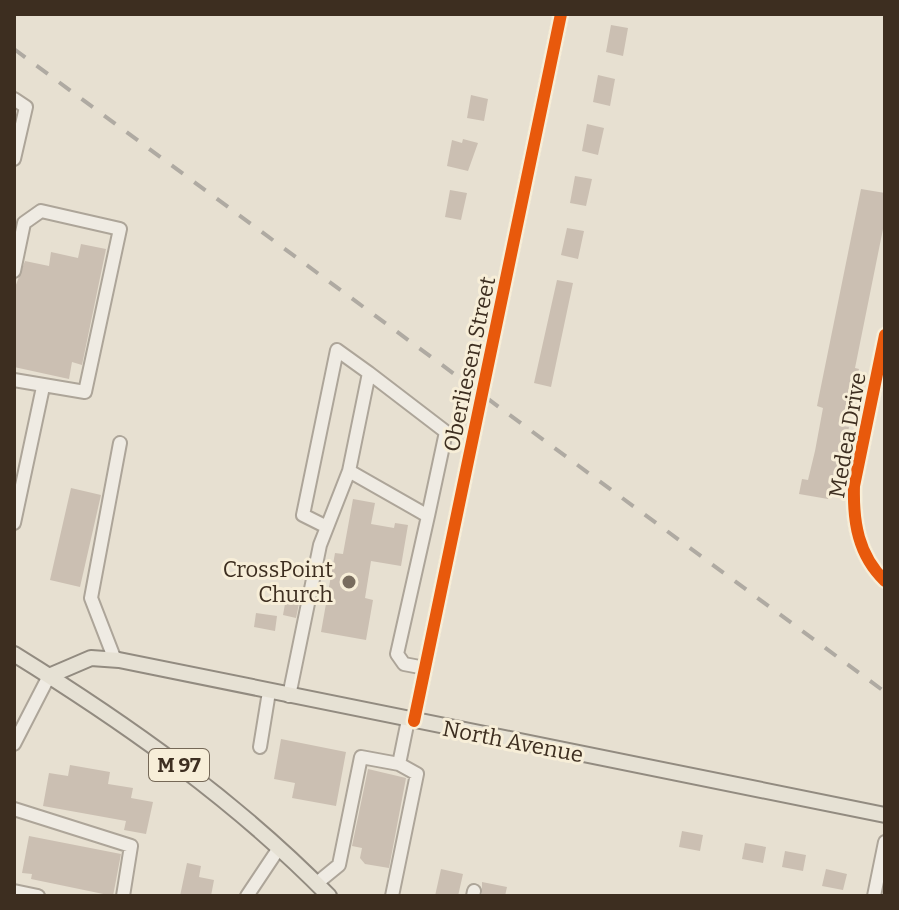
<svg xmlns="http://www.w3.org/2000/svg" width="899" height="910" viewBox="0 0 899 910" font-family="Bitter,serif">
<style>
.building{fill:#cbbfb2}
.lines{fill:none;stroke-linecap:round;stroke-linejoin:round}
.minor-casing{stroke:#ada599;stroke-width:16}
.major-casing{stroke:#928b80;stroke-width:18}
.minor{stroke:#efebe3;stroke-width:12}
.major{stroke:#e6e1d4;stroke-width:14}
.rail{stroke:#afaaa2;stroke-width:4;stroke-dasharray:14 14;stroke-linecap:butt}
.cycleway-casing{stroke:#f7eed8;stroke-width:17}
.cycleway{stroke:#e8590c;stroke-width:12}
.poi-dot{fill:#786c5e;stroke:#f7eed8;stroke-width:3}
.labels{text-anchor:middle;stroke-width:6;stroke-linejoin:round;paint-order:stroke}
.shield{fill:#f7eed8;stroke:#756857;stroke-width:2}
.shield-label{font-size:20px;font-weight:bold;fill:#3d2e20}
.street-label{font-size:22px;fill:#3d2e20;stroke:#f7eed8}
.poi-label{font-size:22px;fill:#3d2e20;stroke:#f7eed8;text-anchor:end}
</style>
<rect width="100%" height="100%" fill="#e7e0d1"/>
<path class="building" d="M 611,25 L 628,28 L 623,56 L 606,52 Z
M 598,75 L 615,79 L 610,106 L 593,102 Z
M 471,95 L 488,99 L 484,121 L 467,118 Z
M 587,124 L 604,128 L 598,155 L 582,151 Z
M 463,139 L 478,143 L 468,171 L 447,166 L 452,140 L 462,143 Z
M 575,176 L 592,179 L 586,206 L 570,203 Z
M 861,189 L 885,193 L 885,219 L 855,368 L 859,369 L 856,384 L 851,383 L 843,426 L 849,427 L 846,442 L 839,471 L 834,470 L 828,499 L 799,494 L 802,479 L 808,480 L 815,451 L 823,408 L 817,406 Z
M 450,190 L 467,193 L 461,220 L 445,217 Z
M 567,228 L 584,231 L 578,259 L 561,255 Z
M 81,244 L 106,249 L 82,365 L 72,362 L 69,379 L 14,367 L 14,290 L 25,261 L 49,266 L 51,252 L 78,258 Z
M 557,280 L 573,283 L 551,387 L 534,383 Z
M 71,488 L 101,495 L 80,587 L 50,580 Z
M 353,499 L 375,503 L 371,524 L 394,528 L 395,523 L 408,525 L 401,566 L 371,561 L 365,598 L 373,600 L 366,640 L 321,632 L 335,553 L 343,554 Z
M 288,587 L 302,589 L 296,618 L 283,615 Z
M 256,613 L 277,616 L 275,631 L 254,627 Z
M 281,739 L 346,752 L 336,806 L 292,798 L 295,783 L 274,779 Z
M 70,765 L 110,772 L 108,784 L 133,788 L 131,798 L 153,802 L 146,834 L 124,830 L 126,821 L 43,806 L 49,773 L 68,776 Z
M 368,769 L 406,778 L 389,868 L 365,864 L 360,858 L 362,848 L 352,846 Z
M 682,831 L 703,835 L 700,851 L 679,847 Z
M 29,836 L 121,854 L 113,896 L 31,879 L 32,874 L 22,873 Z
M 745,843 L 766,847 L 763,863 L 742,859 Z
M 785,851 L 806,855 L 803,871 L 782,867 Z
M 187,863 L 201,866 L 199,877 L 214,880 L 211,896 L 180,896 Z
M 441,869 L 463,874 L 458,896 L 435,896 Z
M 826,869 L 847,874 L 843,890 L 822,886 Z
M 482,882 L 507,887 L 505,896 L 482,896 Z"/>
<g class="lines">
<g class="minor-casing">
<path id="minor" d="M 14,99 L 26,107 L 14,159
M 14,271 L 24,223 L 41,211 L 120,229 L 85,392 L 14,380
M 885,335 L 854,486 C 853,522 858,555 885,581
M 349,471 L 369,373 L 446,432 L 428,516
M 14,523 L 43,387
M 327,527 L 303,515 L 337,350 L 369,373
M 115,660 L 91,598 L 120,443
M 289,696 L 320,545 L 349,471 L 428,516 L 397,654 L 404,664 L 425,668
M 414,721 L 561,14
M 14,744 L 49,676
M 260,747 L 269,692
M 14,809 L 131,846 L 123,896
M 317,883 L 339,865 L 361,757 L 399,764 L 408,720
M 14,891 L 38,896
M 247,896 L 279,848
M 392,896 L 417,774 L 399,764
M 473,896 L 474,891
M 874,896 L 885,842"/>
</g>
<g class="major-casing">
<path id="major" d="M 14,654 C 127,724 236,801 329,896
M 49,676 L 91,658 L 119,660 L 885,815"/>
</g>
<use href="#minor" class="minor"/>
<use href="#major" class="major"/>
<path class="rail" d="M 14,49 L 885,692"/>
<g class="cycleway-casing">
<path id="cycleway" d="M 885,335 L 854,486 C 853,522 858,555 885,581
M 414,721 L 561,14"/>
</g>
<use href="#cycleway" class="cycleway"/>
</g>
<circle class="poi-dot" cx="349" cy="582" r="8"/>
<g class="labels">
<rect class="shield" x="149" y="749" width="60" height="32" rx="6"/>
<g class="shield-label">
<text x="179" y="772">M 97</text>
</g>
<g class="street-label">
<text transform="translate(469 364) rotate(-78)" y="8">Oberliesen Street</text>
<text transform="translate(847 435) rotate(-80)" y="8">Medea Drive</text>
<text transform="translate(513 741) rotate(11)" y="8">North Avenue</text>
</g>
<g class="poi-label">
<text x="333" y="577">CrossPoint<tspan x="333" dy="25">Church</tspan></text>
</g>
</g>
<rect width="899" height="910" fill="none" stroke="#3d2e20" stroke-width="32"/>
</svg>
